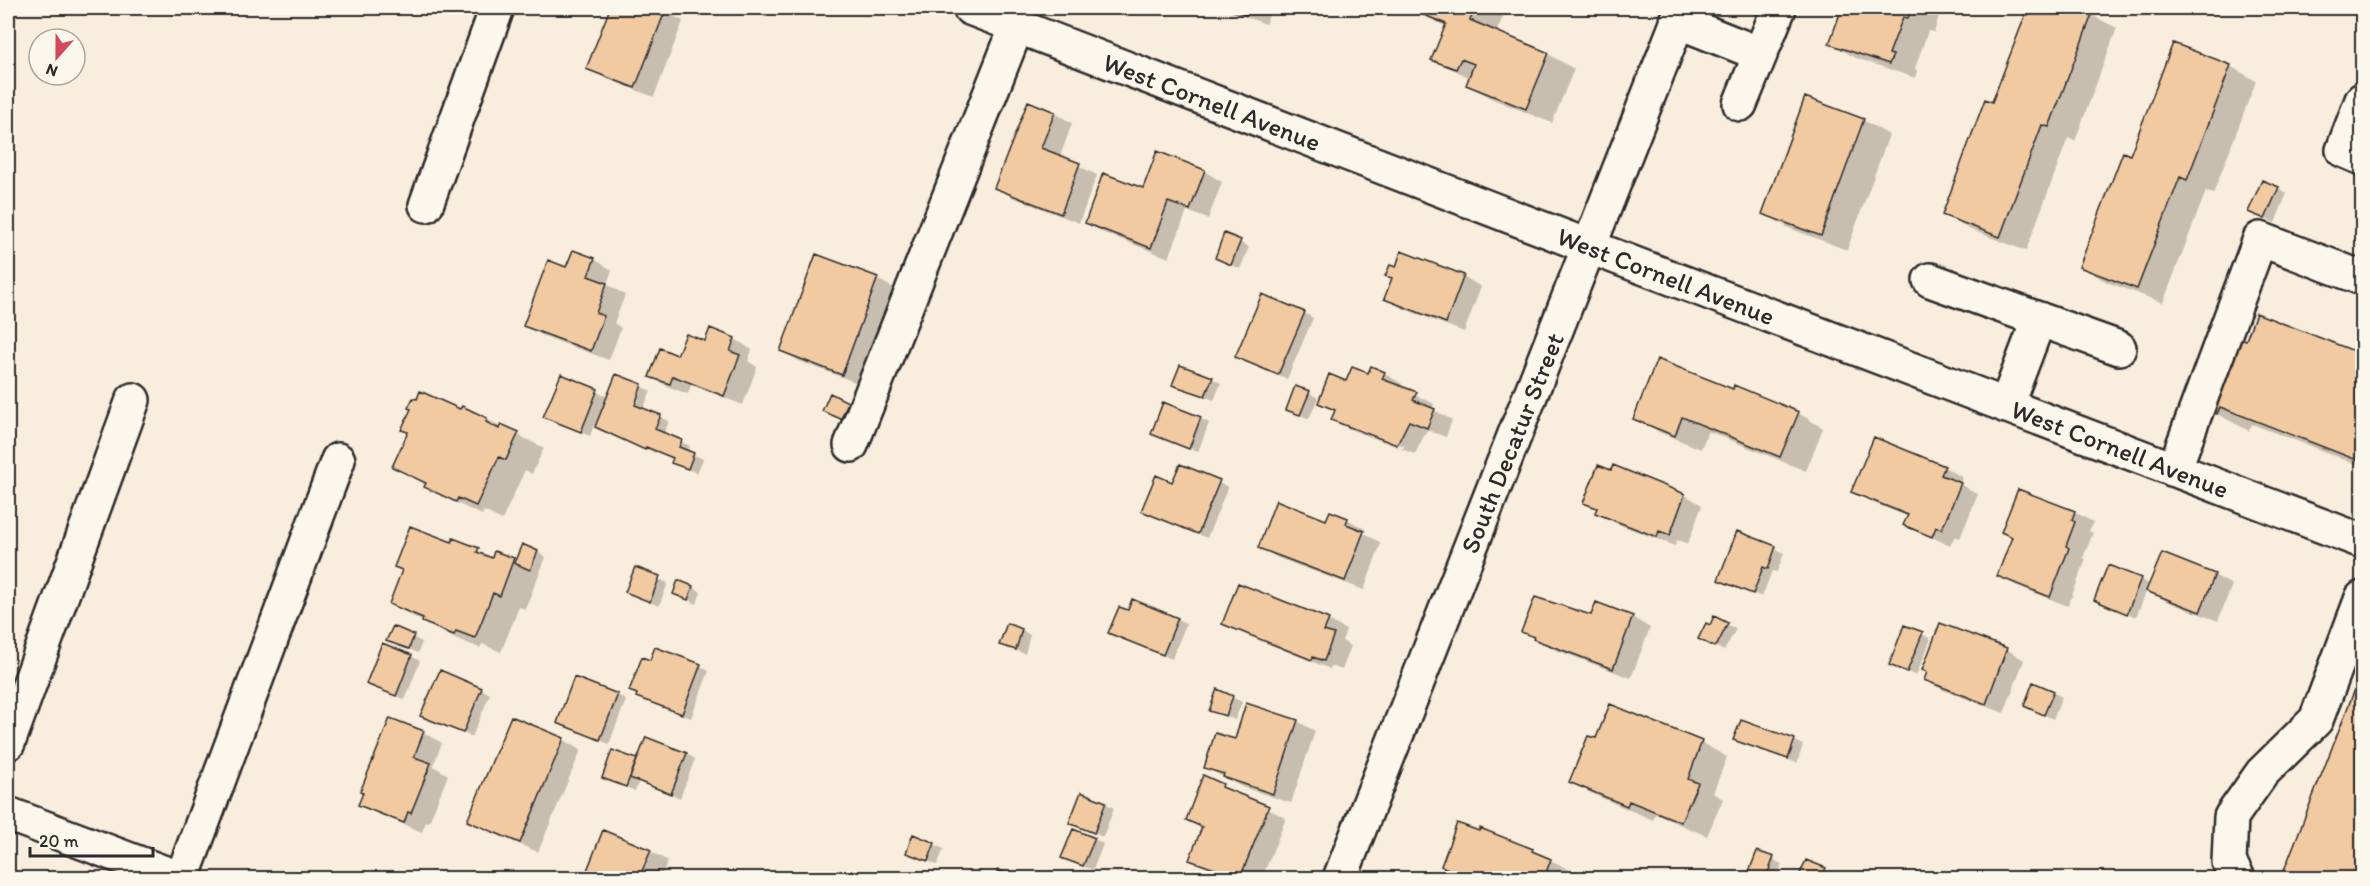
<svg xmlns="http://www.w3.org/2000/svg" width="2370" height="886" viewBox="0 0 2370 886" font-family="Itim,sans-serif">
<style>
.shadow{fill:#0003;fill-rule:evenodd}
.building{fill:#f2caa2;stroke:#2b2b2b;stroke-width:1.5}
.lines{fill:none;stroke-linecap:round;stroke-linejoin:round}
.minor-casing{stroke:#2b2b2b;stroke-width:38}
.minor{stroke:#fbf7ec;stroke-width:33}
.labels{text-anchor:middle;stroke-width:4.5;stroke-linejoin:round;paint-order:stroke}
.street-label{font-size:26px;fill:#2b2b2b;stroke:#fbf7ec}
</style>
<rect width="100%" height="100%" fill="#f9eedd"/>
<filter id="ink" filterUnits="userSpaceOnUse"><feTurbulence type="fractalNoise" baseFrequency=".0167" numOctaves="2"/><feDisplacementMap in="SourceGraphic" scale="12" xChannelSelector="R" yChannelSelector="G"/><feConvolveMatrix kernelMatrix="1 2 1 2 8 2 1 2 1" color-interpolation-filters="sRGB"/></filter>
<g filter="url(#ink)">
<path class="shadow" d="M 611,8 L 658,8 L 683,21 L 654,97 L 605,78 L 588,68 Z
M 1220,8 L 1272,8 L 1266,24 Z
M 1409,8 L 1507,8 L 1496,33 L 1548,54 L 1574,69 L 1552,123 L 1493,99 L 1467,85 L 1470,78 L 1433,59 L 1447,27 Z
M 1844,8 L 1939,8 L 1936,14 L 1939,16 L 1934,32 L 1928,31 L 1915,68 L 1917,71 L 1915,78 L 1856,58 L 1831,44 Z
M 2029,8 L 2077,8 L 2117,28 L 2075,141 L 2068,138 L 2026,251 L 1969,229 L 1943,215 L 1993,104 Z
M 2230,66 L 2256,81 L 2213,194 L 2206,191 L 2163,303 L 2107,282 L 2081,267 L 2131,157 Z
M 1055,113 L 1072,123 L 1060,157 L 1097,175 L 1079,223 L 1014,198 L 996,188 Z
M 1863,120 L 1889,135 L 1847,250 L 1789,228 L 1764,214 Z
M 1204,171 L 1222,182 L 1208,219 L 1187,211 L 1169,258 L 1104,233 L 1086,222 L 1144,190 Z
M 2278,188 L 2287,193 L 2275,223 L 2259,216 Z
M 1225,235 L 1249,247 L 1240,269 L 1216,258 Z
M 817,256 L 877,279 L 895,289 L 860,384 L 799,361 L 782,351 Z
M 594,259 L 612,270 L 607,284 L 625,295 L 614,323 L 621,328 L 609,360 L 543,336 L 525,325 Z
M 1387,276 L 1463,276 L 1481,287 L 1464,332 L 1404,309 L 1386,299 L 1394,280 Z
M 1304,313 L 1313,318 L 1287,379 L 1246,361 Z
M 2257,315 L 2362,356 L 2362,466 L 2252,424 L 2249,431 L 2208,409 L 2247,342 Z
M 711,330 L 735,339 L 752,350 L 748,361 L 757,367 L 743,405 L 691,385 L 688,394 L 669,387 L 651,377 L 678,356 L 706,343 Z
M 1384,373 L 1402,384 L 1401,388 L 1434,404 L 1432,409 L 1452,420 L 1446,437 L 1427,430 L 1415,454 L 1351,430 L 1333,419 L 1336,412 L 1319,402 L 1347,383 L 1369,375 ZM 1350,426 L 1404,446 L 1403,449 L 1350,429 Z
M 561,376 L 608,397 L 617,376 L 651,391 L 643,409 L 669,421 L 664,434 L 690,446 L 688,452 L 703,459 L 697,473 L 673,463 L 675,459 L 656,451 L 655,453 L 594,425 L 590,436 L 545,416 Z
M 1212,378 L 1221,383 L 1214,400 L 1174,384 Z
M 1733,391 L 1798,413 L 1823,428 L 1806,471 L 1708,431 L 1701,449 L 1661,433 L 1635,418 Z
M 1309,393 L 1318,398 L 1309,419 L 1287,409 Z
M 830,396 L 856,408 L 850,423 L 833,415 Z
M 461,411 L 486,419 L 544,448 L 532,474 L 525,470 L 502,520 L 484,511 L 482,515 L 452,501 L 394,466 Z
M 1200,418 L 1209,423 L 1198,452 L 1153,433 Z
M 1181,466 L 1228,487 L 1207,538 L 1143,511 L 1173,484 Z
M 1944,467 L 1962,477 L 1960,484 L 1978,494 L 1960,538 L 1955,536 L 1950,546 L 1905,524 L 1909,517 L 1871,502 L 1853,491 Z
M 2019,491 L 2075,512 L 2093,522 L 2089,531 L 2093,533 L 2083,558 L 2086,559 L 2068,606 L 2017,586 L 1999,575 L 2013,538 L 2002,532 Z
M 1685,495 L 1702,505 L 1688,544 L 1677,540 L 1675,546 L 1615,523 L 1597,512 L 1598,510 L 1585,502 Z
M 1347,519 L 1365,529 L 1364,533 L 1381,543 L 1364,590 L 1278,558 L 1260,548 L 1327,522 Z
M 1738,533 L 1784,553 L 1777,572 L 1772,571 L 1762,597 L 1729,584 Z
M 454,540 L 493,558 L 516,561 L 537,552 L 546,557 L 525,609 L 519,607 L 501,652 L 482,644 L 480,648 L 449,636 L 390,604 Z
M 636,569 L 668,583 L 659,606 L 627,592 Z
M 2214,575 L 2232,585 L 2218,621 L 2166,601 L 2147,590 L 2136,617 L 2096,600 L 2140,579 L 2150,585 Z
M 693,587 L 701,592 L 697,604 L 675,594 Z
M 1592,617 L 1632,617 L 1650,628 L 1631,678 L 1553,649 L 1523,632 Z
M 1178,619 L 1186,624 L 1172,659 L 1110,633 Z
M 1328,620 L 1346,630 L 1342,641 L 1351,646 L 1342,670 L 1331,666 L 1330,669 L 1242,633 L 1224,623 Z
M 1727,624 L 1736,629 L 1724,651 L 1709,643 L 1710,627 Z
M 1022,630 L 1030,635 L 1025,654 L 1001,645 Z
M 1922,634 L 1931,639 L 1916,676 L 1891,664 Z
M 413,637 L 422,642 L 418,653 L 388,640 Z
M 2006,649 L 2024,660 L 2004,713 L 1943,690 L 1925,680 L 1928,672 Z
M 411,656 L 420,661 L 405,700 L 368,683 Z
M 651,662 L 700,666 L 709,671 L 691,718 L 638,697 Z
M 2362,675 L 2362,878 L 2283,878 Z
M 481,689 L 490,694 L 472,737 L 422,715 Z
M 1218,691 L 1242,702 L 1235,720 L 1211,710 Z
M 2053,692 L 2062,697 L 2053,719 L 2025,706 Z
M 617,695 L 626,700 L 609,744 L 559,722 Z
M 1611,706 L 1702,743 L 1727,757 L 1713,793 L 1723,799 L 1707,836 L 1655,814 L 1653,820 L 1597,796 L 1571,782 L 1597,740 Z
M 391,719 L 424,733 L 442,743 L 433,766 L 448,775 L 429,822 L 426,821 L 422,832 L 378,814 L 360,804 Z
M 1297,721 L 1315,731 L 1291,803 L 1242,787 L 1205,767 L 1236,741 Z
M 563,739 L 581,750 L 538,852 L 487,831 L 469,820 Z
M 1735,739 L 1794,740 L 1803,745 L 1797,763 Z
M 613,752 L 638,762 L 687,754 L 695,759 L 680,798 L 639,781 L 635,791 L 604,777 Z
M 1204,777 L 1286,818 L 1262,878 L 1231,878 L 1191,859 L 1203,829 L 1187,820 Z
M 1105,803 L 1114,808 L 1103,837 L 1071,823 Z
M 603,832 L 650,851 L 668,861 L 661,878 L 585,878 Z
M 914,836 L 944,849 L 937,865 L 908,852 Z
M 1094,839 L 1103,844 L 1093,870 L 1072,862 Z
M 1532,850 L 1569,870 L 1565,878 L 1468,878 L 1443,865 Z
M 1757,852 L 1782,864 L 1777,878 L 1753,878 L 1748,876 Z
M 1807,862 L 1825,870 L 1834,875 L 1833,877 L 1836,878 L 1800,878 Z
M 1170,874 L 1180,878 L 1168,878 Z"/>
<path class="building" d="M 610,8 L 666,9 L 635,88 L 586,69 Z
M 1226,8 L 1250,8 L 1247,15 Z
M 1407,8 L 1476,8 L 1470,20 L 1549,53 L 1526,109 L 1466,85 L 1474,64 L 1461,59 L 1456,69 L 1431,60 L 1446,24 Z
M 1842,8 L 1912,8 L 1908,18 L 1903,17 L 1889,54 L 1893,55 L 1889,64 L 1829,44 Z
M 2028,8 L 2081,8 L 2093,12 L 2049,127 L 2042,125 L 2000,237 L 1942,215 L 1985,99 L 1992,102 Z
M 2173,43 L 2231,65 L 2187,180 L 2180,177 L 2137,289 L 2079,267 L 2123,152 L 2130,155 Z
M 1805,97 L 1864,119 L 1821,236 L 1762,214 Z
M 1028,101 L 1055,112 L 1041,148 L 1080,163 L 1061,214 L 994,188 Z
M 1157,151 L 1205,170 L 1190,210 L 1168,202 L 1151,248 L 1085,223 L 1103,173 L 1143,188 Z
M 2262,180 L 2279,187 L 2265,219 L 2248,212 Z
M 1224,233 L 1241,240 L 1231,265 L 1215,258 Z
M 573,250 L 595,258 L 588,276 L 607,283 L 596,313 L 604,316 L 591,351 L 523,326 L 548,260 L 566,267 Z
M 1401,251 L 1464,275 L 1446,323 L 1384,299 L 1392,278 L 1385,276 L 1390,265 L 1396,267 Z
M 816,254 L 878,277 L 842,375 L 780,351 Z
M 1262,294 L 1305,312 L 1278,375 L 1235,357 Z
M 2256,313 L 2362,354 L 2362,462 L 2220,407 L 2217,414 L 2206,410 L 2235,336 L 2246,340 Z
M 710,328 L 735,338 L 730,351 L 740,355 L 724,396 L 673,376 L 670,384 L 649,377 L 660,348 L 677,355 L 686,334 L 705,341 Z
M 1657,359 L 1733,389 L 1734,385 L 1799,412 L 1780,457 L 1682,417 L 1675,436 L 1633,419 Z
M 1180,365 L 1213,377 L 1205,396 L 1172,385 Z
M 1371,366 L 1385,372 L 1382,379 L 1417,392 L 1413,400 L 1435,409 L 1427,428 L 1409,421 L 1397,445 L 1331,420 L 1335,410 L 1318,403 L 1329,374 L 1346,381 L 1352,367 L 1368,373 Z
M 561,374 L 598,389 L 581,432 L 543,417 Z
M 616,374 L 642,384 L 635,405 L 661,415 L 655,429 L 682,440 L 679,447 L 694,453 L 688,469 L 671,463 L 673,458 L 646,447 L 645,450 L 595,427 Z
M 1295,386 L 1310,391 L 1300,415 L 1286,410 Z
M 420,391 L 460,409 L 462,406 L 487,418 L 486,422 L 499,429 L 501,424 L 519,432 L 506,460 L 499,457 L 476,506 L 458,498 L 456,502 L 424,487 L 426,483 L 392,467 L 408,432 L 401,430 L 411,409 L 408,408 L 413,398 L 417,399 Z
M 830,393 L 848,402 L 841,419 L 822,411 Z
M 1163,402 L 1201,417 L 1189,449 L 1151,434 Z
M 1874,437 L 1945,466 L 1941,475 L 1961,483 L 1942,529 L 1936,527 L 1932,537 L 1903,525 L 1908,515 L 1851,492 Z
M 1180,464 L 1220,480 L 1198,534 L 1141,511 L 1156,475 L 1172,482 Z
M 1598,465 L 1611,470 L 1613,465 L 1685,494 L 1670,535 L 1659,531 L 1657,537 L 1595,513 L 1597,508 L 1583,503 Z
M 2018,489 L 2075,511 L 2072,520 L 2075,522 L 2066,546 L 2069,548 L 2050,597 L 1997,576 L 2012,537 L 2001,532 Z
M 1276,500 L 1326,520 L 1330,511 L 1348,518 L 1346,524 L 1364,531 L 1345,581 L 1258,548 Z
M 410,526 L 452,542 L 453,538 L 479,548 L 477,552 L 492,558 L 494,551 L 514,558 L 500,596 L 493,593 L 475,638 L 456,631 L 454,635 L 422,622 L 423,618 L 389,604 L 402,570 L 394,567 Z
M 1737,531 L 1776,546 L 1768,569 L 1763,567 L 1753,594 L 1718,580 Z
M 522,544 L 538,551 L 530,570 L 514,563 Z
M 2162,553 L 2215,574 L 2200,612 L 2146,591 Z
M 2108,565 L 2141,578 L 2127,614 L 2094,600 Z
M 635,567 L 660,576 L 650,602 L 625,592 Z
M 678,580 L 693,586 L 688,600 L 673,594 Z
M 1238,583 L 1329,619 L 1324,631 L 1334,634 L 1324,661 L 1313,657 L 1312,660 L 1222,624 Z
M 1535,597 L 1591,615 L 1596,602 L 1633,616 L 1613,669 L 1533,639 L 1534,637 L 1521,632 Z
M 1132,599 L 1178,618 L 1163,655 L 1108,633 L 1119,607 L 1128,610 Z
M 1714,616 L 1728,623 L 1717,645 L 1714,647 L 1698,639 L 1706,623 L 1710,625 Z
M 1007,623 L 1022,629 L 1016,650 L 999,645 Z
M 1940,623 L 2007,648 L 1986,704 L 1924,680 L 1927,672 L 1922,670 Z
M 1904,625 L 1923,632 L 1907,672 L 1889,665 Z
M 393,626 L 414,635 L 409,649 L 386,641 Z
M 382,643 L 412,655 L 396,696 L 366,684 Z
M 655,647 L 701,664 L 682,714 L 636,697 L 637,694 L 629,691 L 642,657 L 650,660 Z
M 440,670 L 482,688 L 463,733 L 420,716 Z
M 2362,671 L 2362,878 L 2281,878 Z
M 574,677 L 618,694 L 600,740 L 557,723 Z
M 2033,682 L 2054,691 L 2044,715 L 2024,706 Z
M 1217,689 L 1233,696 L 1226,716 L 1209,711 Z
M 1246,703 L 1298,720 L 1273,794 L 1223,777 L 1224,774 L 1204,768 L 1215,733 L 1235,739 Z
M 1610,704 L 1702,741 L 1688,779 L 1698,783 L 1681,822 L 1629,801 L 1627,806 L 1569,782 L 1588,736 L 1596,738 Z
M 511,716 L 564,738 L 520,843 L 467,821 Z
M 390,718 L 424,731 L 414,757 L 431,763 L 411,813 L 408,812 L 404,823 L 358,805 L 363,793 L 360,792 Z
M 1741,720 L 1795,739 L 1788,759 L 1733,740 Z
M 646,737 L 687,753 L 671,794 L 630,778 Z
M 612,750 L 637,759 L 626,787 L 602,778 Z
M 1203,775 L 1223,784 L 1222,787 L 1269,806 L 1240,878 L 1189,860 L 1202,827 L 1186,820 Z
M 1081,792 L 1106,802 L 1094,833 L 1069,823 Z
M 1457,823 L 1479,831 L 1480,828 L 1533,849 L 1532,851 L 1551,859 L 1544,878 L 1468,878 L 1441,866 Z
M 1073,829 L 1095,838 L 1083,866 L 1061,858 Z
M 603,830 L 651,850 L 639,878 L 584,878 Z
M 913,834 L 935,843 L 928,861 L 906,853 Z
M 1757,851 L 1774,857 L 1766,878 L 1747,877 Z
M 1806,860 L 1826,868 L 1824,872 L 1839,878 L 1798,878 Z
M 998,870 L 1020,878 L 995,878 Z"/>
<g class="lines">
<g class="minor-casing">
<path id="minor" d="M 970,8 L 1590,247 L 2362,541
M 1677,21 L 1760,54
M 2362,100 L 2343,150 L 2362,158
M 1740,104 L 1779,8
M 426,205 L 497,8
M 1930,280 L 2119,348
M 2006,406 L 2039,319
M 851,445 L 1017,26
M 2174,470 L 2260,239 L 2362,278
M 8,743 L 133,400
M 8,814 L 178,878
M 182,878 L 338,460
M 1340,878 L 1683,8
M 2238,878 L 2229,862 L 2231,817 L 2262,773 L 2316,720 L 2362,598"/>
</g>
<use href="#minor" class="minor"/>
</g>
</g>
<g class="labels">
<g class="street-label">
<text transform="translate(1212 102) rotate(21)" y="9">West Cornell Avenue</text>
<text transform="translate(1666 276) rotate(21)" y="9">West Cornell Avenue</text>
<text transform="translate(1512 443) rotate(-68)" y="9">South Decatur Street</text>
<text transform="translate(2120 449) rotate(21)" y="9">West Cornell Avenue</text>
</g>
</g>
<rect width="2370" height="886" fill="none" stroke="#fbf7ec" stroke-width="30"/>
<rect x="15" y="15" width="2340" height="856" fill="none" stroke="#2b2b2b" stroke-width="2" filter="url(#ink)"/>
<g transform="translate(57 57) rotate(201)"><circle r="28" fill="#fbf7ec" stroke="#a8a59f" stroke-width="1.5"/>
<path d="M0-4.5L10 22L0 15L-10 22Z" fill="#d1495b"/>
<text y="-9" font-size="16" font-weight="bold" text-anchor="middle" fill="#2b2b2b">N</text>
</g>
<path d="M30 847v9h123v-9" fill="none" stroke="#2b2b2b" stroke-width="3"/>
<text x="39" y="847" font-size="18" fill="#2b2b2b" stroke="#fbf7ec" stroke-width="4.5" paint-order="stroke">20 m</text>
</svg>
